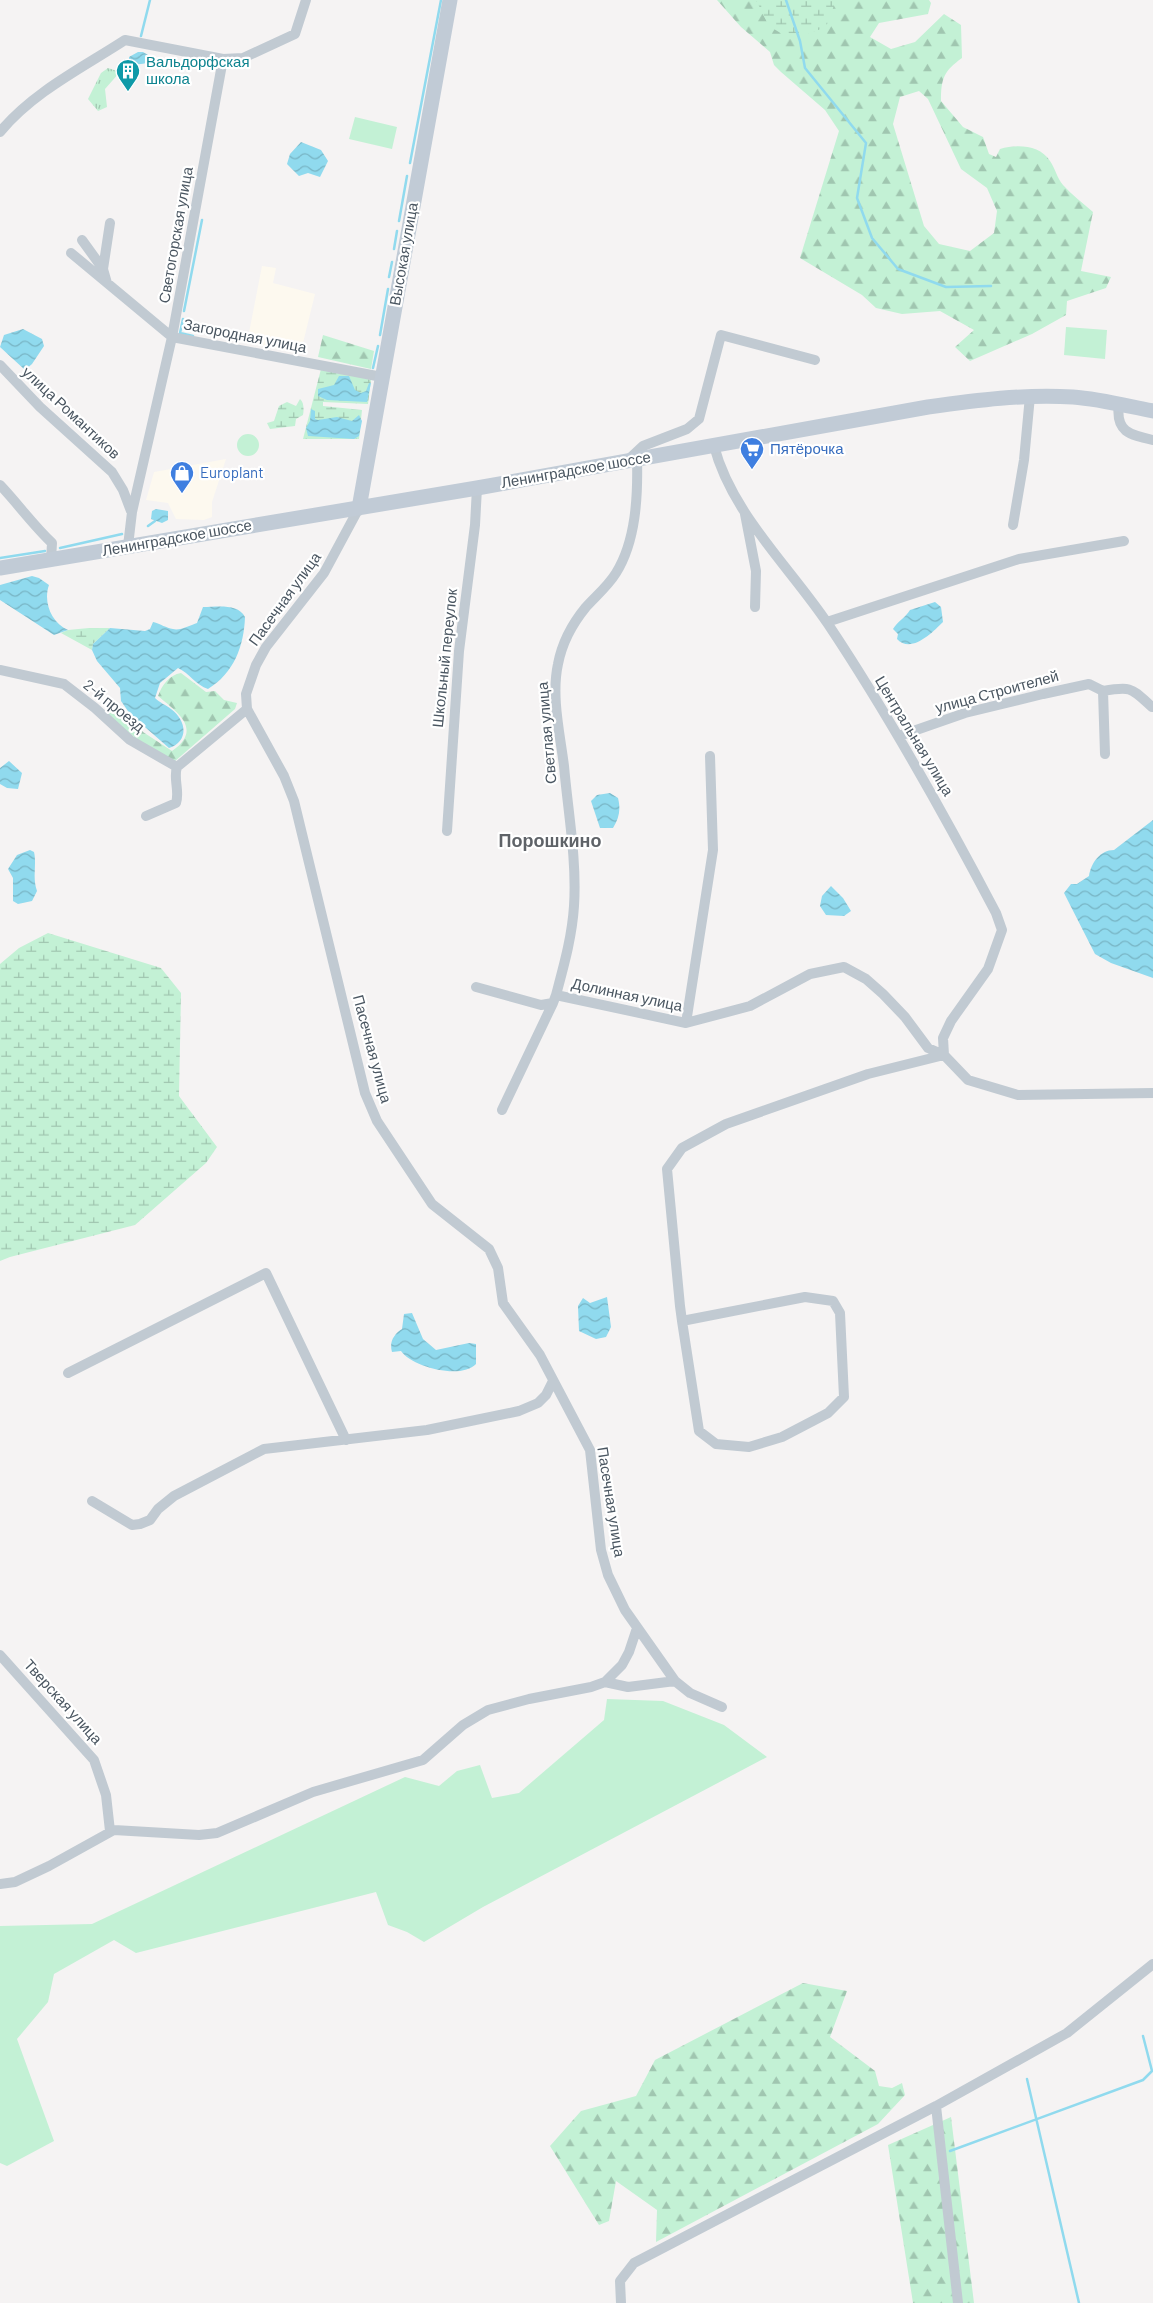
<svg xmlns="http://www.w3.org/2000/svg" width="1153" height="2303" viewBox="0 0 1153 2303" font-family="Barlow,sans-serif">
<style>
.commercial{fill:#fdf9ef}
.grass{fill:#c3f1d5}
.forest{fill:url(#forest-firs);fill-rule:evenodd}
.wetland{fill:url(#wetland-marsh)}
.park{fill:url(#park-tufts)}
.water{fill:url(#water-waves)}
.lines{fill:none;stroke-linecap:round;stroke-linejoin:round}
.stream{stroke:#90daee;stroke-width:2.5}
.street{stroke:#c1cad2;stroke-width:10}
.secondary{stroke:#c1cbd6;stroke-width:15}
.labels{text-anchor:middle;stroke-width:4.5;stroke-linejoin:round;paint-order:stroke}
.culture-label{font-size:15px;fill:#0d838f;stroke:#fff;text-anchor:start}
.street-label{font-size:15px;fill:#4a5661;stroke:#fff}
.shop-label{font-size:15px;fill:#366cbe;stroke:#fff;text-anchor:start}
.quarter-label{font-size:18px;font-weight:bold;fill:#5f6368;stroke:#fff}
</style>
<defs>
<pattern id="forest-firs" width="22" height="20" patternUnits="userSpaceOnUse" patternTransform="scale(1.25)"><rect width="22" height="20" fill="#c3f1d5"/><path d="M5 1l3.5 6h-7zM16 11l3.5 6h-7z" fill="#a0c6b0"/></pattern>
<pattern id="wetland-marsh" width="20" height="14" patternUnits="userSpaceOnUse" patternTransform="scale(1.25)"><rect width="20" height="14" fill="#c3f1d5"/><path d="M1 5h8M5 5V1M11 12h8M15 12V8" fill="none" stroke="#a0c6b0"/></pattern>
<pattern id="park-tufts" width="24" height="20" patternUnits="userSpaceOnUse" patternTransform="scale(1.25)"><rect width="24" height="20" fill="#c3f1d5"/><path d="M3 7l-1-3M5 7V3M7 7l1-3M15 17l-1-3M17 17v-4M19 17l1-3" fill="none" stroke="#a0c6b0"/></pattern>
<pattern id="water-waves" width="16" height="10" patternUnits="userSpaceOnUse" patternTransform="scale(1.25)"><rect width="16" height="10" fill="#90daee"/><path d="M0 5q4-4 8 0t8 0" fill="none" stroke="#78b4c4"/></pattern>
</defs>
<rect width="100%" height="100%" fill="#f5f3f3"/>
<path class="commercial" d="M 262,266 L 276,268 L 273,283 L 315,294 L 302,347 L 295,353 L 247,343 Z
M 226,459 L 212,502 L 212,517 L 204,520 L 176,519 L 168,503 L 146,500 L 154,472 Z"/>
<path class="grass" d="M 355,117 L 397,127 L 392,149 L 349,139 Z
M 1066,327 L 1107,330 L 1105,359 L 1064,355 Z
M237 445a11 11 0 1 1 22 0a11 11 0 1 1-22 0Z
M 607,1699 L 663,1701 L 724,1725 L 767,1757 L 483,1907 L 424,1942 L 407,1932 L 388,1925 L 376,1892 L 136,1953 L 114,1940 L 54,1974 L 48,2002 L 17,2039 L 54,2141 L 7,2166 L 0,2163 L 0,1926 L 92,1924 L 405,1777 L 439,1786 L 457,1771 L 480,1765 L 492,1798 L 519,1793 L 604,1720 Z"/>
<path class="forest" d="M 717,0 L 929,0 L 931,3 L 928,14 L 879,23 L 870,37 L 891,49 L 915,42 L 944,14 L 961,25 L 962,58 C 944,71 941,78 941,101 L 963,127 L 983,137 L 989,154 L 996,157 L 1000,149 C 1017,144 1040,145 1050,161 C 1055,168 1057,178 1063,185 C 1072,195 1083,203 1093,212 L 1081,271 L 1111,277 L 1106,288 L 1067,301 L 1066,315 L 1032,334 L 970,361 L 955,347 L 974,330 L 940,311 L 902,314 L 876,308 L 862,295 L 800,258 L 839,131 L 825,110 L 781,72 L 774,65 L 770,52 L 741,27 ZM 919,91 L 928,99 L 961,169 L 987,188 L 997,211 L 994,233 L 970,251 L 939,244 L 924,226 L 893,124 L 900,97 Z
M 323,335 L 374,351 L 371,369 L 318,357 Z
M 181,673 L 206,692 L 215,691 L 224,700 L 237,703 L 235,709 L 174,762 L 143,744 L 107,715 L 118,705 L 143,732 L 172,751 C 203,729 178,713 158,696 C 162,685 169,675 181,673 Z
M 803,1983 L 847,1991 L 830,2037 L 875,2071 L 879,2086 L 892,2088 L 902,2083 L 905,2095 L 878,2124 L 656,2242 L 657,2210 L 616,2181 L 609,2221 L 599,2225 L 550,2146 L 581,2111 L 636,2096 L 655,2060 Z
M 951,2117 L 974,2303 L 913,2303 L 888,2145 Z"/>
<path class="wetland" d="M 756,0 L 836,0 L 826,27 L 792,40 L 769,26 Z
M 321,369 L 347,373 L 371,380 L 368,404 L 323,402 L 323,406 L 362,410 L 359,439 L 303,439 Z
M 300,399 C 304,402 304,410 303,415 L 296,419 L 295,426 L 270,429 L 267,423 L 274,421 L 279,406 L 287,402 L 296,406 Z
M 89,628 L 110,628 L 93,644 L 92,650 L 61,633 L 68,630 Z
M 48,933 L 161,968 L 181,993 L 179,1096 L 217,1147 L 206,1163 L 135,1225 L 10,1257 L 0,1261 L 0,964 L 19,948 Z"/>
<path class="park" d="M 108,68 L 120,72 L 105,89 L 107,107 L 98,111 L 88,99 L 101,73 Z"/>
<path class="water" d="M 138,52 L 143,52 L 155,59 C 148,64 137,66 129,62 L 129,57 Z
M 301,142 L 321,150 L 328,161 L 320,177 L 308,173 L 299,176 L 287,164 L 290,154 Z
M 23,329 L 42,339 L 44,346 L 32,364 L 25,370 L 0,347 L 4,335 Z
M 339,376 L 349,376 L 355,390 L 361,393 L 366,391 L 369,383 L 371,383 L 367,402 L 327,400 L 318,396 L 318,389 L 334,385 Z
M 311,409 L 315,411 L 315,419 L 318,420 L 337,417 L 352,421 L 359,415 L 362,421 L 359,436 L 354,439 L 308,436 L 306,428 L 310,421 Z
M 156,509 L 168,511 L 168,520 L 162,523 L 151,519 L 152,511 Z
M 32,576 L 39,578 L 49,585 C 43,602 51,622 68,630 L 54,635 L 0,600 L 0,585 Z
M 935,602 L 941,607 L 943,622 C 932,633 911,654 897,639 L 898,634 L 893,629 C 898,621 905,618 910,610 Z
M 203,607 C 217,607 238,603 245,617 C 244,646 234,673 208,689 C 196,685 189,673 178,668 L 160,683 L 155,698 C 160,703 166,705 171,709 C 187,721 189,741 169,748 L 130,714 L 121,701 L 120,688 L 97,661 L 92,650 L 93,644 L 110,628 L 145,631 L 150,629 L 153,622 C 161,624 166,628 173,629 C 180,631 191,625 197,623 Z
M 9,761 L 22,773 L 18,789 L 7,788 L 0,784 L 0,768 Z
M 610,793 L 618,798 C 621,810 619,818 613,828 L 600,828 L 591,801 L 597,795 Z
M 1153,820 L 1153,978 L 1111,963 L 1095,954 L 1064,893 L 1071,884 L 1077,884 L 1089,876 C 1091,863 1100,850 1114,850 Z
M 30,850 L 34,852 C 37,865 32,877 37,891 L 32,901 L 18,904 L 13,901 L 13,878 L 8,869 L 17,855 Z
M 831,886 L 843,898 L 851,911 L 844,916 L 826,915 L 820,906 L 822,896 Z
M 607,1297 L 611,1327 L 606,1337 L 596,1339 L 579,1331 L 578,1306 L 583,1298 L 590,1303 Z
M 412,1313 L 423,1339 L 436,1350 L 469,1343 L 476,1344 L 476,1364 C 461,1380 412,1367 401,1351 L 392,1352 C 389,1342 394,1334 402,1329 L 404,1314 Z"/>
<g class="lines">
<path class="stream" d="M 786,0 L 800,41 L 805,68 L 866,143 L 857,198 L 872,238 L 898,269 L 946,287 L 991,286
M 141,36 L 150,0
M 410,163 L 441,0
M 399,221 L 407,176
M 394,249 L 397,231
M 389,277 L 392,262
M 184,311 L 202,220
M 183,319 L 180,333 L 193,336
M 380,335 L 388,289
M 373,368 L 378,346
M 148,526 L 155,521
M 60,548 L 122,534
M 0,558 L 45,551
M 1027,2079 L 1079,2303
M 950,2151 L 1143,2080 L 1152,2071 L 1143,2036"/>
<path class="street" d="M 0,132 C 33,92 82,68 125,40 L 223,59 L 243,58 L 295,34 L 306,0
M 82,240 L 103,269 L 107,283
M 71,253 L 172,337 L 382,377
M 103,269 L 110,223
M 0,365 L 40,407 L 112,472 L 123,490 L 131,511
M 1119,404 C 1115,432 1130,435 1153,440
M 714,446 C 732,514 790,567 828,624 C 890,717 944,814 996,913 L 1002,930 L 988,969 L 951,1021 L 943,1038 L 944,1055
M 627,461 L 643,446 L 687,429 L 699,419 L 721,335 L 815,360
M 0,485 C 18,504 33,525 52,543 L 51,560
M 359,508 L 324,573 L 266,647 L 256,665 L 246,694 L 247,709 L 284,776 L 294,801 L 365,1093 L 377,1121 L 432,1204 L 489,1249 L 498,1268 L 503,1303 L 540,1355 L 590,1450 L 601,1550 L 608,1575 L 625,1610 L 675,1681 L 690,1693 L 722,1707
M 745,514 L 756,571 L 755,607
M 1013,525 L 1024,460 L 1030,396
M 128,546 L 132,512 L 172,337 L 223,59
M 827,622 L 1019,559 L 1124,541
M 0,670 L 64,684 L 95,708 L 130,740 L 177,767
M 1103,691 L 1105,754
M 1103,691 C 1132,686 1131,688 1152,707
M 899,736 L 965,713 L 1043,694 L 1089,684 L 1103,691
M 146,816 L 176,803 C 180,791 173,779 177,767 L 247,709
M 447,831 L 459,651 L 475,525 L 477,488
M 476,987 L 541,1005 L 553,1003 L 556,995 L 686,1023 L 750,1006 L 810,974 L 844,967 L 866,979 L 883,994 L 905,1017 L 928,1048 L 944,1055 L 968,1080 L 1018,1095 L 1153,1093
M 556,995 C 564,965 572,937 574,906 C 577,860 568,812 564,766 C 560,734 551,696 558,664 C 562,643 572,624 586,607 C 596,596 608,586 616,573 C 636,541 638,496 637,459
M 686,1023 L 713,850 L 710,756
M 502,1110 L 553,1003
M 682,1321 L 805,1297 L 833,1301 L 840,1313 L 844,1397 L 828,1413 L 782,1437 L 749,1447 L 716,1444 L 699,1431 L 682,1321 L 680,1306 L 667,1169 L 682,1148 L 726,1124 L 868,1074 L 944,1055
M 68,1373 L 266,1273 L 346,1440
M 92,1501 L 132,1525 L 140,1524 L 150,1520 L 158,1509 L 174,1496 L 264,1449 L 427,1430 L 519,1411 L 538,1403 L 546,1395 L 553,1381
M 0,1655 L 94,1760 L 106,1795 L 110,1831
M 605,1682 L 628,1687 L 675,1681
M 0,1884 L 15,1882 L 49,1866 L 114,1830 L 199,1835 L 217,1833 L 313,1792 L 423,1760 L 463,1725 L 488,1710 L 529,1699 L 591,1687 L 605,1682 L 622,1665 L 629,1652 L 637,1628
M 936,2106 L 958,2303
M 621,2303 L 620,2281 L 634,2263 L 936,2106 L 1067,2033 L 1153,1964"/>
<path class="secondary" d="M 359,508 L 450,0
M 0,568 L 477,488 L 928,407 C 977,400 1024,394 1073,397 C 1100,399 1127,406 1153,411"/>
</g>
<defs>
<g id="building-pin" transform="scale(1.25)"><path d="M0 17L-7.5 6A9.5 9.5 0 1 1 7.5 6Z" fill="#0f9aa8" stroke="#fff"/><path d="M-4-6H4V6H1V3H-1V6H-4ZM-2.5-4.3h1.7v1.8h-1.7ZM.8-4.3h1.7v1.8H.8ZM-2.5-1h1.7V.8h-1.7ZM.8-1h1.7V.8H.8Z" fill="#fff"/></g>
<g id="supermarket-pin" transform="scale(1.25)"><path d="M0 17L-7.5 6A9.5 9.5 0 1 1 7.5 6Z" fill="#3f7fe0" stroke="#fff"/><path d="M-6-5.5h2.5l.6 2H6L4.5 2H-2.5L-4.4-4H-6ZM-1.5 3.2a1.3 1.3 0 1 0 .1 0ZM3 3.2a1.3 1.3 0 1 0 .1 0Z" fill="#fff"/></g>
<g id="shop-pin" transform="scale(1.25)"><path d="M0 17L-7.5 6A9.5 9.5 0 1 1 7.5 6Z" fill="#3f7fe0" stroke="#fff"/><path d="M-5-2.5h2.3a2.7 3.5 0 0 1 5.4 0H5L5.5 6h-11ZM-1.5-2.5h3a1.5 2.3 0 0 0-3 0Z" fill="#fff"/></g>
</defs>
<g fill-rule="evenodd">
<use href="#building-pin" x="128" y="71"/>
<use href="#supermarket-pin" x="752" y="449"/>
<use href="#shop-pin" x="182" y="473"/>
</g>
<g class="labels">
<g class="culture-label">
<text x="146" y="67">Вальдорфская<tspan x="146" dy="17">школа</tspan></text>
</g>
<g class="street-label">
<text transform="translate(176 235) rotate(-80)" y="5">Светогорская улица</text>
<text transform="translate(404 254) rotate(-80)" y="5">Высокая улица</text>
<text transform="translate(245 336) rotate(11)" y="5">Загородная улица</text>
<text transform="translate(71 413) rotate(43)" y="5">улица Романтиков</text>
<text transform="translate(576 470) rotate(-10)" y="5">Ленинградское шоссе</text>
<text transform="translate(177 538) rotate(-10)" y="5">Ленинградское шоссе</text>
<text transform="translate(285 599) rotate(-54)" y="5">Пасечная улица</text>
<text transform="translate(445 658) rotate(-84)" y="5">Школьный переулок</text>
<text transform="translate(997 692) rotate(-15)" y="5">улица Строителей</text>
<text transform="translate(114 706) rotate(39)" y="5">2-й проезд</text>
<text transform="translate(547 733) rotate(-95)" y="5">Светлая улица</text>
<text transform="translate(914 736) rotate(59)" y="5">Центральная улица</text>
<text transform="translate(627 995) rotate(12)" y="5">Долинная улица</text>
<text transform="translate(372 1049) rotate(75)" y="5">Пасечная улица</text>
<text transform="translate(611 1502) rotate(81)" y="5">Пасечная улица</text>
<text transform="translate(63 1702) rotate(48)" y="5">Тверская улица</text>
</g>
<g class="shop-label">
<text x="770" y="454">Пятёрочка</text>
<text x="200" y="478">Europlant</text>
</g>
<g class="quarter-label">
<text x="550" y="847">Порошкино</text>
</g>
</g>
</svg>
